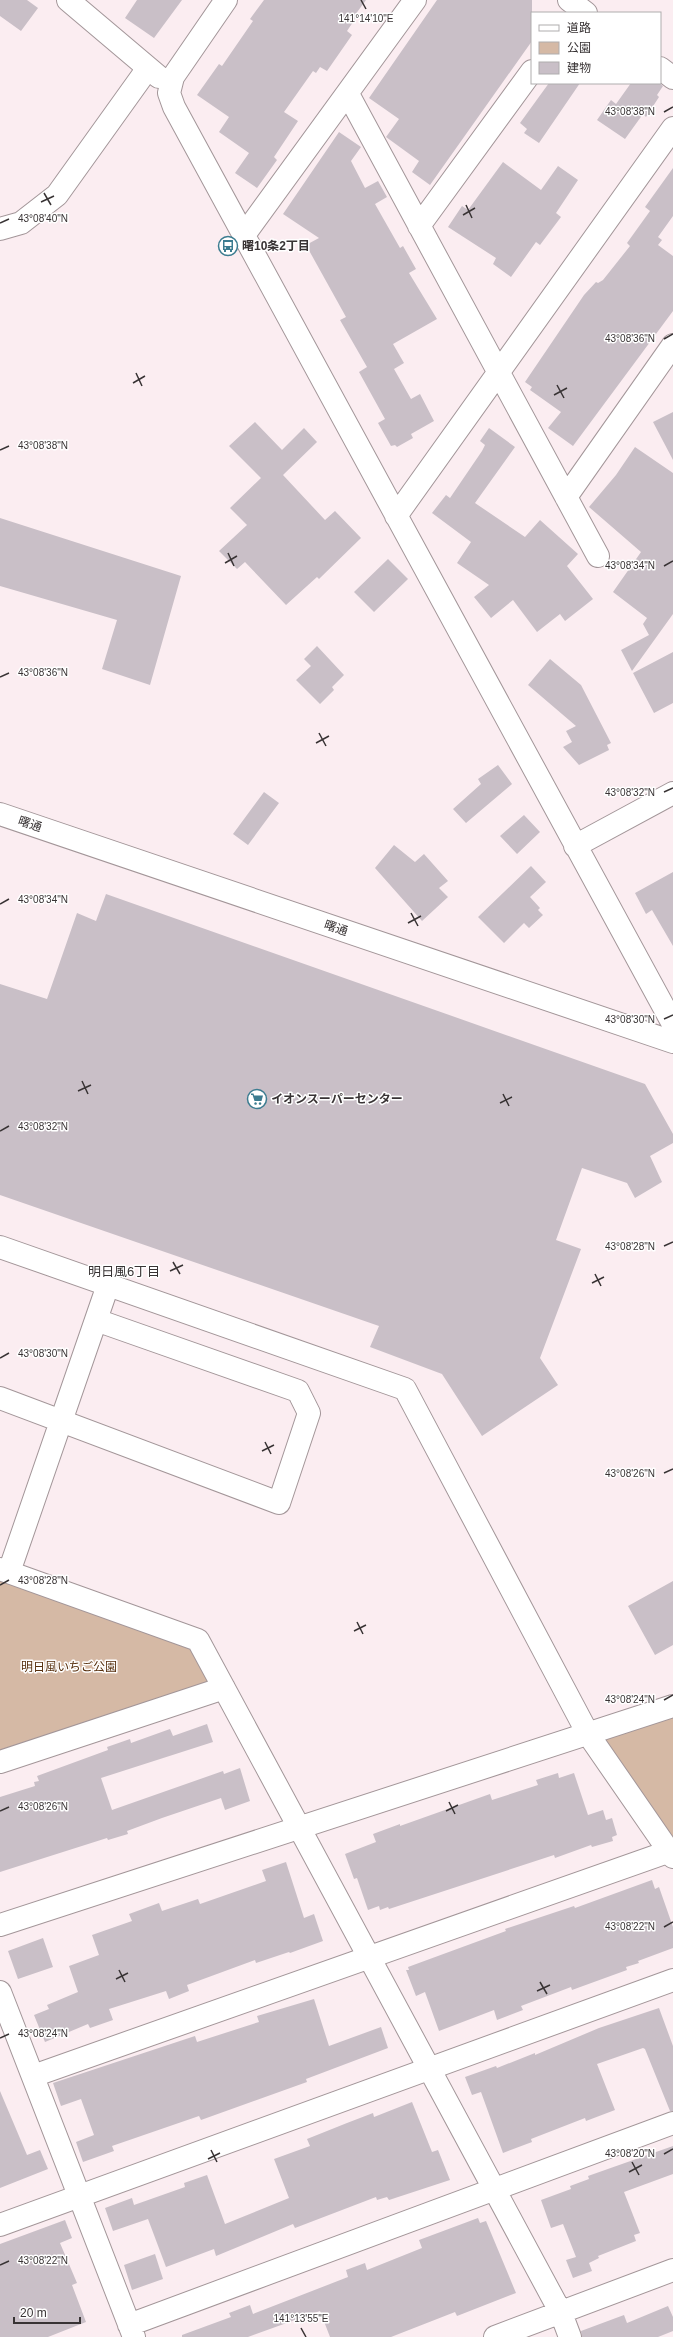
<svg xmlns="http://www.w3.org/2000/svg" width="673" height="2337" viewBox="0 0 673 2337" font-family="Helvetica,'Noto Sans JP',sans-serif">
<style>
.green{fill:#d5b9a5}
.building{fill:#c9bfc7}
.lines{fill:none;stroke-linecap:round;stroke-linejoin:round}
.minor-casing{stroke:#a39699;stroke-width:24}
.minor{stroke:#fff;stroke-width:22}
.ticks{fill:none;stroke:#383334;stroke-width:1.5}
.labels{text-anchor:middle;stroke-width:3;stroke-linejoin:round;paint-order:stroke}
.poi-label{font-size:12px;font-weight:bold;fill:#383334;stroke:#fff;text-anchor:start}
.street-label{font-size:12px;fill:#383334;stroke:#fff}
.park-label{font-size:12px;fill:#552e0c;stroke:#fff}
.neighbourhood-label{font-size:13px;fill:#383334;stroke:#fff}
.ticks-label{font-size:10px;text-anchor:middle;fill:#383334;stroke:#fff;stroke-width:3;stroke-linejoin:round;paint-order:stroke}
</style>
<rect width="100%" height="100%" fill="#fbedf1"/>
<path class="green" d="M 0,1569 L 198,1640 L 224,1688 L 0,1762 Z
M 673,1706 L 673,1850 L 588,1734 Z"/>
<path class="building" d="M 0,0 L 27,0 L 38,8 L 21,31 L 0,16 Z
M 137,0 L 182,0 L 154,38 L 125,18 Z
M 264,0 L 366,0 L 355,15 L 357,16 L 347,31 L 352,35 L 327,71 L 320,67 L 316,73 L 313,71 L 284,112 L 298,121 L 274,157 L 277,160 L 257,188 L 235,173 L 249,153 L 219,132 L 229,117 L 197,95 L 219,64 L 222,66 L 253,21 L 250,19 Z
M 437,0 L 532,0 L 532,41 L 430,185 L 412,172 L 419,161 L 386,137 L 399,119 L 369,98 Z
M 549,83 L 580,83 L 539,143 L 524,133 L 527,129 L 520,123 Z
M 631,83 L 659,83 L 663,86 L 657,95 L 659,97 L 646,117 L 643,114 L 625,139 L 597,120 L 611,100 L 616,104 Z
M 339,132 L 361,147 L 351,161 L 365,188 L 378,181 L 387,197 L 375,204 L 400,248 L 403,246 L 416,269 L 409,273 L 437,319 L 393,344 L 404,363 L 394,369 L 411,399 L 420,394 L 434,421 L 411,434 L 413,438 L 397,447 L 395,445 L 391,446 L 378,423 L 385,419 L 359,372 L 367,367 L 340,320 L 346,317 L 306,245 L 319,238 L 283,214 Z
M 503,162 L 541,190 L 558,166 L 578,180 L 556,213 L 561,217 L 540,245 L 536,242 L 511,277 L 493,264 L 496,258 L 448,227 L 462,206 L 468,210 Z
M 673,168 L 673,216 L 658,237 L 662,240 L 658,245 L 673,256 L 673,311 L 573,446 L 548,428 L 561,412 L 530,390 L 532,387 L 525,382 L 584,295 L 596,282 L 598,283 L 603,280 L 630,246 L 627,243 L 650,211 L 645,207 Z
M 673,412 L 673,460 L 653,422 Z
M 255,422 L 282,450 L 304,428 L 317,442 L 283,475 L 325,520 L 335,511 L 361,538 L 319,579 L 317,577 L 286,605 L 245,562 L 237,569 L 219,551 L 247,525 L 230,508 L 261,478 L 229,446 Z
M 489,428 L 515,447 L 475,503 L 525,537 L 540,520 L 578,554 L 567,566 L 593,599 L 565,621 L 560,614 L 537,632 L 513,600 L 491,618 L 474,597 L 489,585 L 457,563 L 471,542 L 432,513 L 446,495 L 450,498 L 482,451 L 485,445 L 480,441 Z
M 635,447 L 673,473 L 673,614 L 632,671 L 621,650 L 649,635 L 643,624 L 647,618 L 613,592 L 641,552 L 589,507 L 616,475 Z
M 0,518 L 181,576 L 150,685 L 102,669 L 117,620 L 0,586 Z
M 388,559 L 408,579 L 374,612 L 354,592 Z
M 317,646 L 344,675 L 332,687 L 334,690 L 320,704 L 296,680 L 311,666 L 304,659 Z
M 673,652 L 673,703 L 654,713 L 633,673 Z
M 550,659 L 581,685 L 611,743 L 607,745 L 609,750 L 579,765 L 563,747 L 572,742 L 566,731 L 576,726 L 528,685 Z
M 498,765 L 512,784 L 466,823 L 453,809 L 481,784 L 478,779 Z
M 264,792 L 279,803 L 248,845 L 233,834 Z
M 524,815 L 540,832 L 517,854 L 500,836 Z
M 394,845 L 415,862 L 424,854 L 448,881 L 439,888 L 448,897 L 422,921 L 375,868 Z
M 531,866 L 546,882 L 530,897 L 540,908 L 538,910 L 543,915 L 529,928 L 524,923 L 504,943 L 478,917 Z
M 673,872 L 673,946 L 652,910 L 646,914 L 635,893 Z
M 106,894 L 645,1084 L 673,1134 L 673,1143 L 650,1156 L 662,1182 L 635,1198 L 627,1183 L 582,1168 L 556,1240 L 581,1249 L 540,1358 L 558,1385 L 482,1436 L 442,1374 L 370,1347 L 379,1326 L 0,1195 L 0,984 L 47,999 L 77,913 L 96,921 Z
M 673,1581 L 673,1645 L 655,1655 L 628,1606 Z
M 207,1724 L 213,1742 L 101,1778 L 112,1810 L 223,1771 L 224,1774 L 240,1768 L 250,1801 L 225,1810 L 221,1798 L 162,1818 L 127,1831 L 128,1834 L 108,1840 L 107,1838 L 0,1872 L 0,1797 L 35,1786 L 34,1782 L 39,1781 L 37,1776 L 108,1750 L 107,1747 L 130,1739 L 131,1743 L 170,1729 L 173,1736 Z
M 558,1773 L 559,1778 L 574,1773 L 588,1815 L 603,1810 L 606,1820 L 612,1818 L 617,1835 L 612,1837 L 613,1841 L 592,1847 L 591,1845 L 555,1858 L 554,1855 L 389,1909 L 388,1907 L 380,1910 L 379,1906 L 368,1910 L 357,1878 L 354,1879 L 345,1854 L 376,1842 L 373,1834 L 400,1824 L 400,1826 L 490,1794 L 492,1800 L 538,1785 L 536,1780 Z
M 286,1862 L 304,1918 L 314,1914 L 323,1941 L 290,1953 L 289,1952 L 256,1963 L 255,1960 L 187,1985 L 189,1991 L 169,1999 L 166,1991 L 109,2009 L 113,2020 L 90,2028 L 88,2024 L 45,2042 L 34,2015 L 49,2009 L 47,2005 L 78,1992 L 69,1966 L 99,1955 L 92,1935 L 132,1921 L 129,1914 L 159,1903 L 162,1911 L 198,1899 L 200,1904 L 266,1881 L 262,1870 Z
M 652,1880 L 655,1889 L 659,1887 L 673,1927 L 673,1948 L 638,1961 L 639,1963 L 626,1967 L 627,1970 L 572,1990 L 571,1987 L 521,2006 L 523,2010 L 497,2020 L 494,2010 L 439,2031 L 425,1992 L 416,1996 L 406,1970 L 409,1970 L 408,1967 L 506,1931 L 505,1929 L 574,1906 L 575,1908 Z
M 43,1938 L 53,1967 L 18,1979 L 8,1951 Z
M 314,1999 L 329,2046 L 381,2027 L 388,2048 L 306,2079 L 307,2082 L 201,2120 L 199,2116 L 112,2146 L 114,2151 L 83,2162 L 76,2142 L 94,2135 L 81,2099 L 61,2106 L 53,2083 L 195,2036 L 197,2042 L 259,2022 L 257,2016 Z
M 659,2008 L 673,2046 L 673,2111 L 670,2111 L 645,2049 L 643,2048 L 597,2064 L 615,2110 L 586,2121 L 585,2118 L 531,2139 L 532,2142 L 503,2153 L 481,2092 L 472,2095 L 465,2077 L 496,2066 L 497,2068 L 535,2053 L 535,2055 L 599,2028 Z
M 0,2091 L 27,2155 L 40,2150 L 48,2169 L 0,2188 Z
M 412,2102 L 432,2152 L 438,2150 L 450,2180 L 389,2200 L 387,2197 L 377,2200 L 376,2197 L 295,2228 L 293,2224 L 216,2256 L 214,2249 L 166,2267 L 148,2219 L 113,2231 L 105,2208 L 132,2198 L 134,2205 L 185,2187 L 184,2183 L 207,2175 L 225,2224 L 289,2198 L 274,2159 L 310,2146 L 307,2139 L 347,2123 L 373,2113 L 374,2117 Z
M 673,2146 L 673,2174 L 624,2192 L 640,2233 L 634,2235 L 636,2241 L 598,2256 L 599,2258 L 589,2263 L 592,2271 L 573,2278 L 566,2260 L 576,2257 L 563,2224 L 551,2228 L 541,2200 L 571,2189 L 570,2186 L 589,2179 L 588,2176 Z
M 478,2218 L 480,2223 L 486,2221 L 516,2293 L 457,2316 L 455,2312 L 391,2337 L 330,2337 L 320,2311 L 248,2337 L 182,2337 L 182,2335 L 231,2317 L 229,2313 L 250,2305 L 253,2314 L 348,2277 L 346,2270 L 365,2263 L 367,2270 L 422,2248 L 419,2240 Z
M 65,2220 L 72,2238 L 60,2243 L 77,2283 L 72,2285 L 86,2322 L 48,2337 L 0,2337 L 0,2244 Z
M 155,2254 L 163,2279 L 132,2290 L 124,2265 Z
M 668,2306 L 673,2317 L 673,2331 L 658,2337 L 582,2337 L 581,2331 L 624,2315 L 627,2323 Z"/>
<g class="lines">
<g class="minor-casing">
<path id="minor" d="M 68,0 L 159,77
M 226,0 L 173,77 L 169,93 L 174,107 L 673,1024
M 569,0 L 586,13
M 660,68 L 673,78
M 348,94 L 598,556
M 419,226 L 532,71
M 0,229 L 21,223 L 57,195 L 148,68
M 244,235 L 415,0
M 566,497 L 673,345
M 396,516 L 673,128
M 0,814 L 673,1042
M 575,846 L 673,793
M 0,1247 L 405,1389 L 588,1734 L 673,1857
M 0,1398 L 279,1503 L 309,1413 L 298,1391 L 96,1320
M 0,1569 L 198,1640 L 561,2313 L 570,2337
M 9,1572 L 108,1285
M 0,1762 L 224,1688
M 0,1925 L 673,1706
M 0,1992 L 134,2337
M 33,2076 L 673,1850
M 0,2225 L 673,1980
M 129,2325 L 673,2123
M 495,2337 L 673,2270"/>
</g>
<use href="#minor" class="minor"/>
</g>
<path class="ticks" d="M 361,0 L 366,9M 664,112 L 673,107M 44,193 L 51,205M 41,202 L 54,196M 466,205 L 472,218M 463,215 L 475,208M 0,223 L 9,219M 664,339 L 673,334M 136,373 L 142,386M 133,383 L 145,376M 557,385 L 564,398M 554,395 L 567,388M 0,450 L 9,446M 228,553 L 234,566M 225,563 L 237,556M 664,566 L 673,561M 0,677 L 9,673M 319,733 L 326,746M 316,743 L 329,736M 664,792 L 673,788M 0,904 L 9,899M 411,913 L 418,926M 408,923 L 421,916M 664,1019 L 673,1015M 82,1081 L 88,1094M 78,1091 L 91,1085M 503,1094 L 509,1106M 500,1103 L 512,1097M 0,1131 L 9,1126M 664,1246 L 673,1242M 173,1262 L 180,1274M 170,1271 L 183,1265M 595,1274 L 601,1286M 592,1283 L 604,1277M 0,1358 L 9,1353M 265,1442 L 271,1454M 262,1451 L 274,1445M 664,1473 L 673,1469M 0,1585 L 9,1580M 357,1622 L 363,1634M 354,1631 L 366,1625M 664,1700 L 673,1695M 449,1802 L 455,1814M 0,1811 L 9,1807M 446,1811 L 458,1805M 664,1927 L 673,1922M 119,1970 L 125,1982M 116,1979 L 128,1973M 540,1982 L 547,1994M 537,1991 L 550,1985M 0,2038 L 9,2034M 211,2150 L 217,2162M 664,2154 L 673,2149M 208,2159 L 220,2153M 632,2162 L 639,2175M 629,2172 L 642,2165M 0,2265 L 9,2261M 301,2328 L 306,2337"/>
<defs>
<g id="bus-ring" transform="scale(1)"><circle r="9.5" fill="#fff" stroke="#3c7c90" stroke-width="1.5"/><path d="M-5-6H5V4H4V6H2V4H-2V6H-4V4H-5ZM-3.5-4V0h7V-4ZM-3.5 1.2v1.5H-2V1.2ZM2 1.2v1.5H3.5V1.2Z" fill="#3c7c90"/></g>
<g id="supermarket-ring" transform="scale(1)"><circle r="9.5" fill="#fff" stroke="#3c7c90" stroke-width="1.5"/><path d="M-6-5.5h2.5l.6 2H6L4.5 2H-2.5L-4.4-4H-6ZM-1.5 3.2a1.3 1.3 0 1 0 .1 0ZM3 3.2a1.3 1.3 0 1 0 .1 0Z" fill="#3c7c90"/></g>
</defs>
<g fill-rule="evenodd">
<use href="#bus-ring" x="228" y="246"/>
<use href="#supermarket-ring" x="257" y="1099"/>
</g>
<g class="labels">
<g class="poi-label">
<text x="242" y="250">曙10条2丁目</text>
<text x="271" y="1103">イオンスーパーセンター</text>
</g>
<g class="street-label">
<text transform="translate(30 824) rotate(19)" y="4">曙通</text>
<text transform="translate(336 928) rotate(19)" y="4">曙通</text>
</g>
<g class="park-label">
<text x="69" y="1671">明日風いちご公園</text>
</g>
<g class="neighbourhood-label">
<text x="124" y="1276">明日風6丁目</text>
</g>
</g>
<g class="ticks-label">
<text x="366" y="22">141°14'10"E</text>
<text x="630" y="115">43°08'38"N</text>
<text x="43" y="222">43°08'40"N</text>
<text x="630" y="342">43°08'36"N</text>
<text x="43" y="449">43°08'38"N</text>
<text x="630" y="569">43°08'34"N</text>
<text x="43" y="676">43°08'36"N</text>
<text x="630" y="796">43°08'32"N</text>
<text x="43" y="903">43°08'34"N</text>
<text x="630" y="1023">43°08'30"N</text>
<text x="43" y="1130">43°08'32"N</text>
<text x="630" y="1250">43°08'28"N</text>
<text x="43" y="1357">43°08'30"N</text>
<text x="630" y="1477">43°08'26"N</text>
<text x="43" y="1584">43°08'28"N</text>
<text x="630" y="1703">43°08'24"N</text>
<text x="43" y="1810">43°08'26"N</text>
<text x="630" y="1930">43°08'22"N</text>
<text x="43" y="2037">43°08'24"N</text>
<text x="630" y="2157">43°08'20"N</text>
<text x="43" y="2264">43°08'22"N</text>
<text x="301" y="2322">141°13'55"E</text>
</g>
<rect x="531" y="12" width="130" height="72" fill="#ffffff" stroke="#afadae"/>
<rect x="539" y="25" width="20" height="6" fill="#ffffff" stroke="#afadae"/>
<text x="567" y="32" font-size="12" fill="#383334">道路</text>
<rect x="539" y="42" width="20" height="12" fill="#d5b9a5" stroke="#afadae"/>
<text x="567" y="52" font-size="12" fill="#383334">公園</text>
<rect x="539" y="62" width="20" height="12" fill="#c9bfc7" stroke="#afadae"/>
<text x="567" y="72" font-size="12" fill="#383334">建物</text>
<path d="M14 2317v6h66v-6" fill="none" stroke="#383334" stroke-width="2"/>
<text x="20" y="2317" font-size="12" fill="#383334" stroke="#ffffff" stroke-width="3" paint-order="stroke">20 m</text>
</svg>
